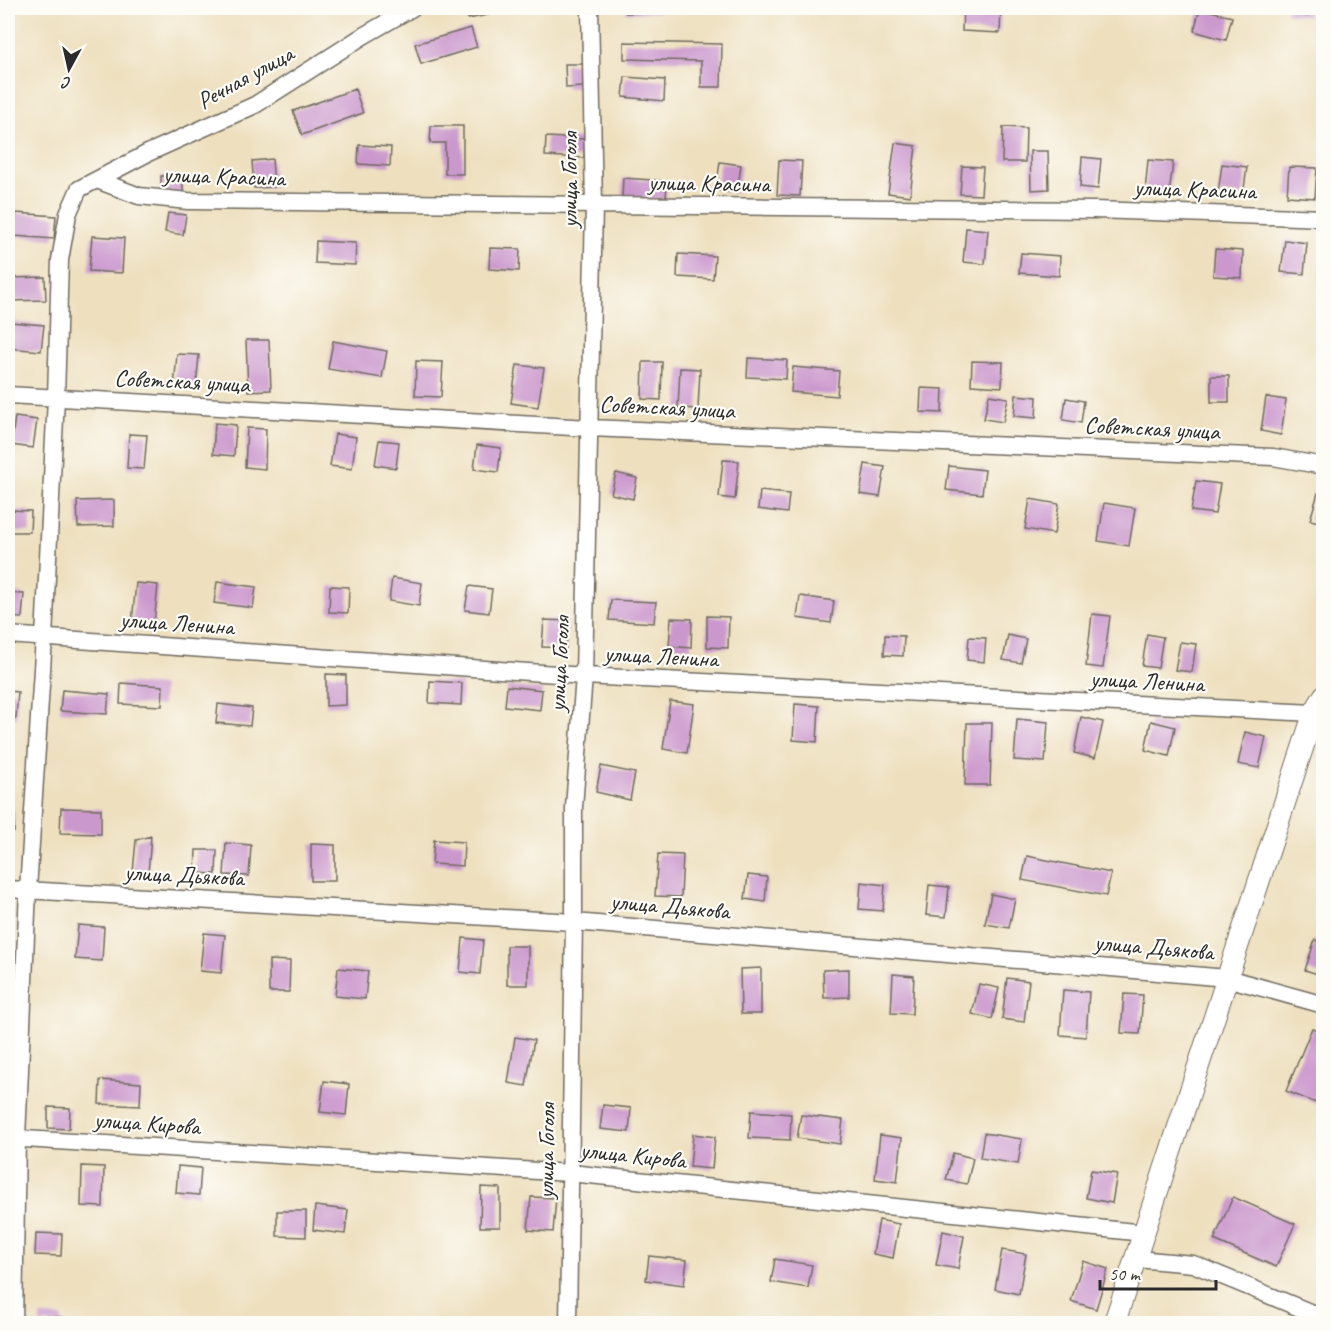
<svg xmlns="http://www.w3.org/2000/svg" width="1331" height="1331" viewBox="0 0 1331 1331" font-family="Caveat,sans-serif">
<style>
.building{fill:#cb98cd}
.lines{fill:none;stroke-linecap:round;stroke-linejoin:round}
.minor-casing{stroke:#6f6a5f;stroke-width:19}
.major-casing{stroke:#6f6a5f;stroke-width:23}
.minor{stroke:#fff;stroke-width:16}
.major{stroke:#fff;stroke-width:21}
.labels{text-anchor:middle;stroke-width:4.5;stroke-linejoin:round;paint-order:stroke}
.street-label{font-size:24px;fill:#2b2b2b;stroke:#fdfcf7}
</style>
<rect width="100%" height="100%" fill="#fdfcf7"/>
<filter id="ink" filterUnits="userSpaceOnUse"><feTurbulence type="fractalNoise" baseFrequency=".0167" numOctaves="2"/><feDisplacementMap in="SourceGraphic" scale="12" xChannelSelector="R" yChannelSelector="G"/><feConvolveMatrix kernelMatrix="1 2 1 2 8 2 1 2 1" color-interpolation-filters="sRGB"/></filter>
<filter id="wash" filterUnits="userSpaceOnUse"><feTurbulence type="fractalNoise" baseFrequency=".008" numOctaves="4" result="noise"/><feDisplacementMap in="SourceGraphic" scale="24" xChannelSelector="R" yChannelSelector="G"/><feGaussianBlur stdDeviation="1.35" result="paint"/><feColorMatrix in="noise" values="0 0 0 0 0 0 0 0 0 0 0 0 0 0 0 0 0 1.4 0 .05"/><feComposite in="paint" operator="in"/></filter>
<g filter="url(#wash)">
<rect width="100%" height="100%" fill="#eee0bf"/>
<g id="blocks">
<path class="building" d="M 466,8 L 486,8 L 488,15 L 468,19 Z
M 626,8 L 659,8 L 659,12 L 626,13 Z
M 963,8 L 1001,9 L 1000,33 L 962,31 Z
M 1138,8 L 1156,8 L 1156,12 L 1138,10 Z
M 1200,8 L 1232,17 L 1226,40 L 1194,31 Z
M 1287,8 L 1309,8 L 1308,16 L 1286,13 Z
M 471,28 L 477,47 L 421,64 L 415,44 Z
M 624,42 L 722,44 L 721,87 L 701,87 L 701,61 L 624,59 Z
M 565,64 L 583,64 L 583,87 L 566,88 Z
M 625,77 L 665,80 L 664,101 L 623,97 Z
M 355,89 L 363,113 L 302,135 L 293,111 Z
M 431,126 L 463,126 L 463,174 L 445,174 L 445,143 L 430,143 Z
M 1003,127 L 1026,128 L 1025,162 L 1002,162 Z
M 546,137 L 585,139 L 584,158 L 545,156 Z
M 895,143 L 916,146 L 910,196 L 888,193 Z
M 359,145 L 391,147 L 390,166 L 358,164 Z
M 1030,151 L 1048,151 L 1049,189 L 1031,190 Z
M 1082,157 L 1101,159 L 1098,189 L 1080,187 Z
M 272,159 L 274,187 L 254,188 L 252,161 Z
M 779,160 L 802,161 L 800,196 L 777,195 Z
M 1148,160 L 1173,162 L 1169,195 L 1145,192 Z
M 720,162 L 741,165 L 737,193 L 716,190 Z
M 1222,164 L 1247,167 L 1243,196 L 1218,193 Z
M 962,166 L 983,167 L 981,195 L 960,194 Z
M 1289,167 L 1317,168 L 1315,198 L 1287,196 Z
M 161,176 L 183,176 L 183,193 L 161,193 Z
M 623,178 L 667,181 L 666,200 L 622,197 Z
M 16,213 L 56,216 L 54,239 L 14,236 Z
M 168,213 L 186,215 L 183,235 L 165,232 Z
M 966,228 L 988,230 L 985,264 L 963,262 Z
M 92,236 L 124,238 L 122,273 L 89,271 Z
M 1285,240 L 1307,243 L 1304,274 L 1281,272 Z
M 316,241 L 356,243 L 355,265 L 315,263 Z
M 490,248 L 520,249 L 519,271 L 489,269 Z
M 1215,249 L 1243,251 L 1242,278 L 1213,276 Z
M 1021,253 L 1060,256 L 1059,276 L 1019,273 Z
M 678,254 L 715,256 L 713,279 L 677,277 Z
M 45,277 L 46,300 L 8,301 L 8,278 Z
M 10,322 L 44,325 L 41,351 L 8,348 Z
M 246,340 L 269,340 L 271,390 L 248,391 Z
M 333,341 L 387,351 L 382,378 L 328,369 Z
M 177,354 L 199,355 L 196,389 L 174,387 Z
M 748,358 L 787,360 L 786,379 L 747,377 Z
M 416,361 L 443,362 L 441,397 L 415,396 Z
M 972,361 L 1003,362 L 1002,387 L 971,385 Z
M 643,362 L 662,362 L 661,400 L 642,399 Z
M 517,365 L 544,368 L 538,407 L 511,403 Z
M 793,367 L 839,371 L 837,396 L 791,392 Z
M 680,368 L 700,369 L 698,409 L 678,408 Z
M 1211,376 L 1229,376 L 1229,402 L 1211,402 Z
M 921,388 L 943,389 L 942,413 L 920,412 Z
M 989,395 L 1008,398 L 1003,422 L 984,419 Z
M 1016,395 L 1037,397 L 1036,418 L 1014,416 Z
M 1266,397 L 1286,400 L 1281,435 L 1261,431 Z
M 1066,398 L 1084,401 L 1081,423 L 1063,420 Z
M 15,417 L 37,420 L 33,448 L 11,445 Z
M 215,423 L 236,425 L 234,456 L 213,454 Z
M 247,428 L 266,429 L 265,469 L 245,467 Z
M 129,434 L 147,435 L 144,469 L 127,468 Z
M 335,434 L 356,437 L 352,469 L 330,466 Z
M 379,440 L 399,442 L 396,468 L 375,465 Z
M 477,445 L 501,448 L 498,472 L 474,469 Z
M 723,460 L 739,461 L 735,499 L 719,497 Z
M 865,464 L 885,467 L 880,497 L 860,494 Z
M 949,466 L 985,470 L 982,494 L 946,490 Z
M 616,473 L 637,478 L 633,499 L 611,494 Z
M 1196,481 L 1220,484 L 1215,514 L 1191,511 Z
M 760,491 L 789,494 L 787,513 L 758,509 Z
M 1318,493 L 1324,495 L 1324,523 L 1310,520 Z
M 1030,499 L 1059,504 L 1054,534 L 1025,529 Z
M 114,500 L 114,526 L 78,527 L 77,501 Z
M 1104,503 L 1135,508 L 1129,546 L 1098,541 Z
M 10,510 L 31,511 L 30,532 L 9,532 Z
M 392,578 L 422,583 L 419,606 L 389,601 Z
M 217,582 L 256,587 L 253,608 L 214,603 Z
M 136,583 L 158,585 L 154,624 L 132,622 Z
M 330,586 L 349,587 L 348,613 L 329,612 Z
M 469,586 L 492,589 L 489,613 L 465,610 Z
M 8,593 L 24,594 L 22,618 L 8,617 Z
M 800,596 L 834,601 L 831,623 L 797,618 Z
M 611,600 L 656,602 L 654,623 L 609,620 Z
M 1092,614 L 1110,616 L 1103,668 L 1086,666 Z
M 707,616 L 729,617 L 728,648 L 707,647 Z
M 671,618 L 692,619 L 691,648 L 669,646 Z
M 544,620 L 568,621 L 566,648 L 542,647 Z
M 1147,634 L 1163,637 L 1158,668 L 1142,666 Z
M 885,635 L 904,636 L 903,656 L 884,655 Z
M 1008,635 L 1026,639 L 1021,663 L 1003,660 Z
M 969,637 L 986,638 L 984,662 L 967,660 Z
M 1180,642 L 1196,644 L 1192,672 L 1175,670 Z
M 326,674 L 346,675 L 346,705 L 326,706 Z
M 430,681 L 462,683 L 461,705 L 429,703 Z
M 121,683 L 163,686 L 162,706 L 120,704 Z
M 507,686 L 542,690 L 540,710 L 505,706 Z
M 62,690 L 109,694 L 107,714 L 60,711 Z
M 8,691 L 18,692 L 16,718 L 8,718 Z
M 670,701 L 694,704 L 687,753 L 663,749 Z
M 218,704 L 252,708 L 250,726 L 216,723 Z
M 795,704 L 819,706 L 817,742 L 793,740 Z
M 1081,717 L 1103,722 L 1095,758 L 1074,753 Z
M 1017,719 L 1048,722 L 1045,762 L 1014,760 Z
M 1151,721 L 1175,727 L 1169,756 L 1145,750 Z
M 967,723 L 992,723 L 990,785 L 965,785 Z
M 1245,732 L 1266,737 L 1259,768 L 1238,764 Z
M 601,766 L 635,773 L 630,800 L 596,792 Z
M 61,808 L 101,809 L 101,834 L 60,833 Z
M 8,810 L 14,810 L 14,832 L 8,832 Z
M 151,836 L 148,874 L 133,873 L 136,840 Z
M 434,840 L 464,842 L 463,866 L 432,864 Z
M 226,843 L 251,845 L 249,876 L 224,875 Z
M 311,844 L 335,845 L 335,881 L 311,881 Z
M 196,850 L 217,850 L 216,874 L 195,873 Z
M 658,854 L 683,855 L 681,897 L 655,896 Z
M 1027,856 L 1111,873 L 1106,896 L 1022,880 Z
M 748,875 L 767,877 L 765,902 L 745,899 Z
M 861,882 L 885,885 L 883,911 L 859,909 Z
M 929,885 L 949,887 L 946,917 L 926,915 Z
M 991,894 L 1015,899 L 1009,928 L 985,924 Z
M 78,925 L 104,927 L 102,961 L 75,959 Z
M 204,933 L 225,935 L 221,973 L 200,971 Z
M 463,938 L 483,940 L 480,974 L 460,972 Z
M 1315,940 L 1324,943 L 1324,976 L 1305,970 Z
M 507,946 L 528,946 L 528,985 L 507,985 Z
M 269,960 L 290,961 L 289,992 L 269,992 Z
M 338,968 L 368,971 L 365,999 L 335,996 Z
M 761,968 L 761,1014 L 741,1014 L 740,969 Z
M 849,969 L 849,997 L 824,998 L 823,970 Z
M 893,974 L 914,976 L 912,1014 L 891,1013 Z
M 1007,978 L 1029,981 L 1024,1022 L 1002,1019 Z
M 979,984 L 999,988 L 992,1019 L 972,1014 Z
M 1063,990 L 1089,992 L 1086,1037 L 1060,1035 Z
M 1124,994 L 1143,995 L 1140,1034 L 1121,1033 Z
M 1312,1028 L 1324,1032 L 1324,1085 L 1316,1103 L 1286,1091 Z
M 515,1037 L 534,1040 L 526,1086 L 508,1083 Z
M 100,1080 L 141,1083 L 140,1106 L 99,1104 Z
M 324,1081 L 349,1084 L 346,1115 L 320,1112 Z
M 603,1105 L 631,1108 L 629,1132 L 600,1129 Z
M 48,1107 L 70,1108 L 69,1129 L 48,1128 Z
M 751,1111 L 791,1114 L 790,1140 L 749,1138 Z
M 801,1115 L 843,1120 L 840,1144 L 797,1138 Z
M 984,1133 L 1022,1139 L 1018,1164 L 980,1158 Z
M 693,1134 L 715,1137 L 712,1169 L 690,1167 Z
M 880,1135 L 902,1138 L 897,1182 L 875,1179 Z
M 953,1153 L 973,1158 L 967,1184 L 946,1180 Z
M 82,1166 L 104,1167 L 103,1207 L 81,1206 Z
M 178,1166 L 201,1168 L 199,1195 L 176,1193 Z
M 1091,1170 L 1117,1174 L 1112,1203 L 1086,1198 Z
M 481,1187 L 500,1188 L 500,1227 L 480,1227 Z
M 531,1197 L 556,1198 L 553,1232 L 528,1230 Z
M 1233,1197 L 1295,1224 L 1276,1267 L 1214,1240 Z
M 315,1206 L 348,1210 L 345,1234 L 313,1230 Z
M 277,1211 L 306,1211 L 306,1237 L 277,1236 Z
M 879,1220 L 899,1224 L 893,1258 L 873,1254 Z
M 943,1231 L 964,1236 L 958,1269 L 936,1265 Z
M 36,1233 L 62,1234 L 61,1256 L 35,1255 Z
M 1002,1250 L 1026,1254 L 1019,1294 L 995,1289 Z
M 649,1256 L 687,1260 L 684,1285 L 646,1280 Z
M 775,1259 L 812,1265 L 808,1288 L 771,1282 Z
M 1083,1261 L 1108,1269 L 1096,1309 L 1071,1301 Z
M 40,1316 L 62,1317 L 62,1324 L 40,1324 Z"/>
</g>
</g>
<g filter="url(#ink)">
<use href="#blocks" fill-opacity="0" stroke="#6f6a5f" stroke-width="1.5"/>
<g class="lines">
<g class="minor-casing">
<path id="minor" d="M 97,180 L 139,196 L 188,201 L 1095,210 L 1324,218
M 8,395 L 590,428 L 1273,457 L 1324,466
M 8,635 L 584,676 L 1314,713
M 8,889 L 574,922 L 1227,978 L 1324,1005
M 8,1138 L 570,1173 L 1144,1233
M 1137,1259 L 1193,1264 L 1324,1318
M 14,1324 L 17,1138 L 28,890 L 44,638 L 56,398 L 60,260 L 68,214 L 79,189 L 148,153 L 255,105 L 363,36 L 412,8
M 568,1324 L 574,922 L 574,807 L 584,676 L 594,206 L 590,8"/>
</g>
<g class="major-casing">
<path id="major" d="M 1114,1324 L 1314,713 L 1324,696"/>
</g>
<use href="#minor" class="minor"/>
<use href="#major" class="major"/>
</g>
</g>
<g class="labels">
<g class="street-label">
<text transform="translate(245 77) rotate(-29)" y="8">Речная улица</text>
<text transform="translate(224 176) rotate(2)" y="8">улица Красина</text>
<text transform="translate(569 180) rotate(-90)" y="8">улица Гоголя</text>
<text transform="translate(709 183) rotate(1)" y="8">улица Красина</text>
<text transform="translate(1195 189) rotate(2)" y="8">улица Красина</text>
<text transform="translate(182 381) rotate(3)" y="8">Советская улица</text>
<text transform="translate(667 407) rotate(3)" y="8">Советская улица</text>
<text transform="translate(1152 428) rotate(3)" y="8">Советская улица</text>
<text transform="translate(177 623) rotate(4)" y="8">улица Ленина</text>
<text transform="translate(661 656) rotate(3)" y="8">улица Ленина</text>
<text transform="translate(559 664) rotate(-87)" y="8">улица Гоголя</text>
<text transform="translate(1147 681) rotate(3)" y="8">улица Ленина</text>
<text transform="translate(184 875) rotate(3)" y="8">улица Дьякова</text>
<text transform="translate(670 906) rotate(5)" y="8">улица Дьякова</text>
<text transform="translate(1154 947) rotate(5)" y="8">улица Дьякова</text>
<text transform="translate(147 1123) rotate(4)" y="8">улица Кирова</text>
<text transform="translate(546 1151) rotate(-89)" y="8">улица Гоголя</text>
<text transform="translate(633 1155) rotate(6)" y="8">улица Кирова</text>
</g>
</g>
<rect width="1331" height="1331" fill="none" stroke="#fdfcf7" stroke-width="30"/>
<g transform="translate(69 69) rotate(188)" stroke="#fdfcf7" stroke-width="4.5" paint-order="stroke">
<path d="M0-4.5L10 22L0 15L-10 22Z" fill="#2b2b2b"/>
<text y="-9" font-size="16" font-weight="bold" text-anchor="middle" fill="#2b2b2b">С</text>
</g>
<path d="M1100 1280v9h116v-9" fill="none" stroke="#2b2b2b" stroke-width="3"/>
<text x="1109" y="1280" font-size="18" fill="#2b2b2b" stroke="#fdfcf7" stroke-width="4.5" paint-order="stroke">50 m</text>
</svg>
